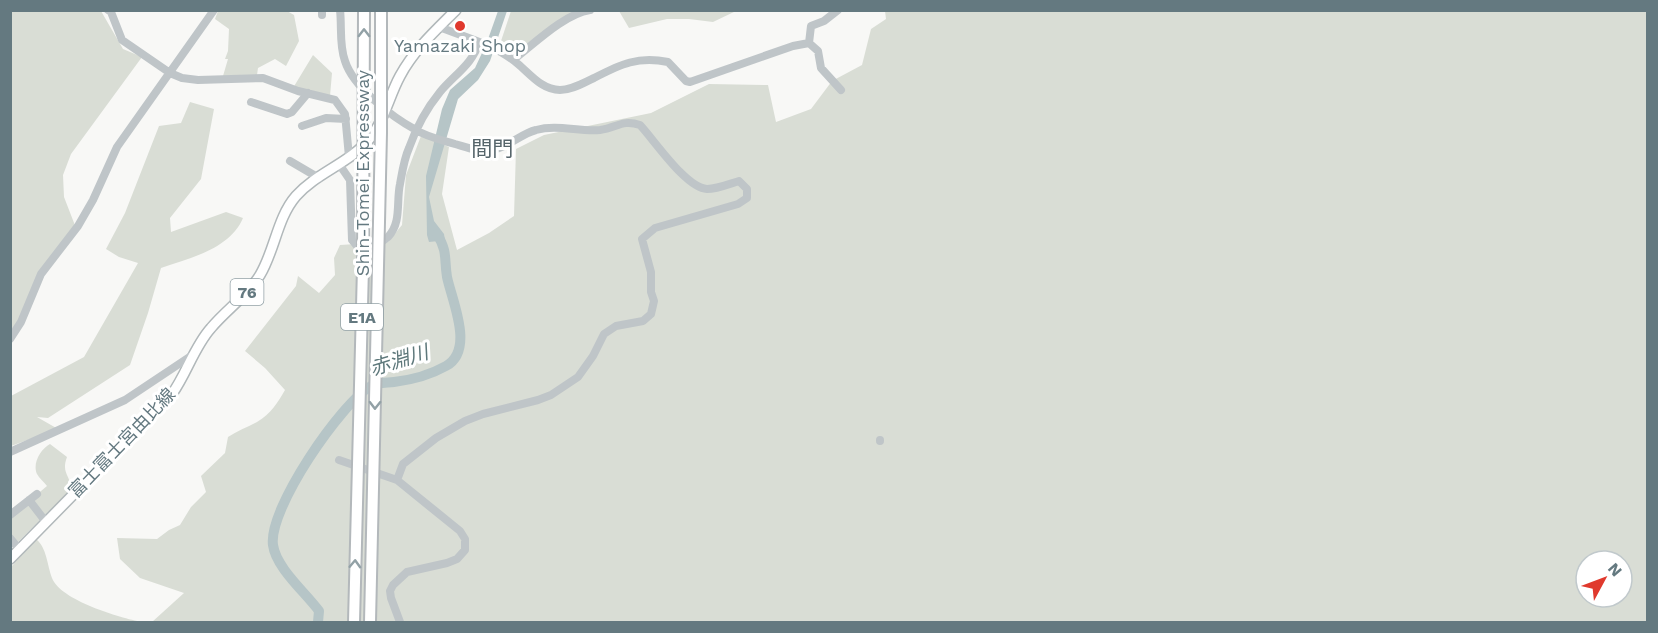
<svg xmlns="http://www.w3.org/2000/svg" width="1658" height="633" viewBox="0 0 1658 633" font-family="'Work Sans','Noto Sans JP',sans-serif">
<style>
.green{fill:#d9ddd5;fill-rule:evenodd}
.water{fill:#b6c5c7}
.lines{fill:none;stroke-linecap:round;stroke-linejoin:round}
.river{stroke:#b6c5c7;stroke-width:10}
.major-casing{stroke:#b1b8ba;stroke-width:12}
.minor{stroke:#bfc5c8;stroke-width:8}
.major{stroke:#fff;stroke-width:9}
.highway-bridge-casing{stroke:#b3b8bb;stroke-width:14;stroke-linecap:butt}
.highway-bridge{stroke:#fff;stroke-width:10}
.oneway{stroke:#92a1a6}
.poi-dot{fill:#e0392d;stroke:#fff;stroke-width:2}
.labels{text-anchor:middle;stroke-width:6;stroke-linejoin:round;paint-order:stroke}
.shield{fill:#fff;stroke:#92a1a6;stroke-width:1.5}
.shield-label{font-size:16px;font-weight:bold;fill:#647980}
.poi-label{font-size:18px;fill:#647980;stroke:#fff}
.street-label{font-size:18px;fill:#647980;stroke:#fff}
.water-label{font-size:20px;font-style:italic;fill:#5e787b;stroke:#fff}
.quarter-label{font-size:21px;fill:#56656b;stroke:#fff}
</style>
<rect width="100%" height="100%" fill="#f8f8f6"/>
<path class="green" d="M 11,11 L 101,11 L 123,49 L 142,57 L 71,154 L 63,175 L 64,197 L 76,228 L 41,274 L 27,307 L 11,331 Z
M 218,11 L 287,11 L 294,15 L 299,41 L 286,66 L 275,59 L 258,68 L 257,75 L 223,76 L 228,59 L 225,59 L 228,51 L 229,29 L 215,19 Z
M 511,11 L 574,11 L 515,52 L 501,41 Z
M 619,11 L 736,11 L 713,22 L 689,19 L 667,19 L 629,28 Z
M 885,11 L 1647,11 L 1647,622 L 152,622 L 184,593 L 140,578 L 120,559 L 117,538 L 157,539 L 169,530 L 180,525 L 191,507 L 206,492 L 201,476 L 225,453 L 228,437 C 237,431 248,427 257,422 C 271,414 278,402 285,390 L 265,368 L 245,351 L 296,286 L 298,276 L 319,293 L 335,275 L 334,258 L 340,245 L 388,242 L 402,225 L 406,175 L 421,136 L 449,147 L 442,194 L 457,250 L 489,233 L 514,216 L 516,149 L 544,135 L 651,113 L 709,84 L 768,85 L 776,122 L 811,109 L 832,81 L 862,65 L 871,29 L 886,19 ZM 1586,561 L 1622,561 L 1622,597 L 1586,597 Z
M 313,55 L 332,73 L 330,96 L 293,88 Z
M 190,102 L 214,109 L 201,179 L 170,218 L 171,232 L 226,212 L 243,218 C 230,249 190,258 161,268 L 148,313 L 130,365 L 48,418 L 37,417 L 58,429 L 11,446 L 11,396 L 84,357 L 138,263 L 119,257 L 106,249 L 125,213 L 159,126 L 181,123 Z
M 50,444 L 67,457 C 61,473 70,475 72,490 L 66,499 L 48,512 L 17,543 L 11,535 L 10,517 L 47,486 C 44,482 39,478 37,474 C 32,463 41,449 50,444 Z
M 36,539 C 47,548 47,565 52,578 C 60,600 120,618 142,622 L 11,622 L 11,567 Z"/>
<path class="water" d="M 498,11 L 507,11 L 490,61 L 478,80 L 458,99 L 429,197 L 434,221 L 444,234 L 446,248 L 439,241 L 429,242 L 427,235 L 426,176 L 442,109 L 450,90 L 475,68 L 487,42 Z"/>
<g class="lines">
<path class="river" d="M 318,622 L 319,611 C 306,593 276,568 273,545 C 268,509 341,403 371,386 C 378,382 387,383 394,382 C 411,380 430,375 446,366 C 475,350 452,301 447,277 C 444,259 448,252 437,234"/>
<g class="major-casing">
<path id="major" d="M 10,559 L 172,394 C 187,373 194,347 211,328 C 227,309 248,295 260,275 C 275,250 277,218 296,196 C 317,172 351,163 371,137 C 385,119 389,96 400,76 C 414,50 435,31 456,10"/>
</g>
<path class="minor" d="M 108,10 L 111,12 L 122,40 L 170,73 L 182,78 L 198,80 L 263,78 L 298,91 L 335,100 L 345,114 L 349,157
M 322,10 L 322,15
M 340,10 C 342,27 339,45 345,61 C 353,87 392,117 416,130 C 427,137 442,140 455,144 C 466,147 478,152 491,150 C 508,148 520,134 536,130 C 557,124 579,132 600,130 C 617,128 622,119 640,125 C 655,141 686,188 707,189 C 717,189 729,184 739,181 L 747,189 L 747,198 L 738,204 L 655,228 L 642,239 L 651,272 L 651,292 L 654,301 L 651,314 L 643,321 L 616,326 L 604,334 L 593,356 L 578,377 L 551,395 L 538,400 L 483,414 L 465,421 L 436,438 L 403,464 L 397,480 L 460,531 L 465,539 L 465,550 L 457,559 L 447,563 L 407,572 L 393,585 L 390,591 L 391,598 L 400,622
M 439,27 C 465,37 496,45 518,64 C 530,74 542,90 560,90 C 572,90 583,83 594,78 C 621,64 638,56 668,62 L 686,81 L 690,82 L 793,46 L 809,43
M 809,43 L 818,51 L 821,68 L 841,90
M 809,43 L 811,26 L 824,21 L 838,10
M 513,60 C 534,44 564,14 590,10
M 251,102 L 287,114 L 292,112 L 308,93
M 302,126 L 326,118 L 346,119
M 290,161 L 319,178
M 339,164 L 350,180 L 352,240 L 357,246 L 368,249 C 374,245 383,242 388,237 C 402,222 396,202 400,184 C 402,173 404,159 409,148 C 416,128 427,108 440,92 C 454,75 473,64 479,42
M 10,339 L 21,322 L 41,274 L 78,226 L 93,200 L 117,147 L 214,10
M 880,440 L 880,441
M 10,452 L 125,400 L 194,354
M 339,460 L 397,480
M 29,500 L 46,522
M 10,515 L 37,494
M 10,538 L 19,549"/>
<use href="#major" class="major"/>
<g class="highway-bridge-casing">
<path id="highway-bridge" d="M 354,622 L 363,267 L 364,10
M 370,622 L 381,133 L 381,10"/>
</g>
<use href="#highway-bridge" class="highway-bridge"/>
</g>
<defs><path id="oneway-chevron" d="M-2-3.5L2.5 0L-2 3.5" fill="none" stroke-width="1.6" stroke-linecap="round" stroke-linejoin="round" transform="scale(1.5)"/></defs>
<g class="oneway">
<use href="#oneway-chevron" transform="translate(364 33) rotate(-90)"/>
<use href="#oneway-chevron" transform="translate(375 405) rotate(91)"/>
<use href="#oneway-chevron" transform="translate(355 564) rotate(-88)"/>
</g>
<circle class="poi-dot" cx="460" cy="26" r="6"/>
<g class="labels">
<g class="shield">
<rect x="230.5" y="279" width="33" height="26" rx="4.5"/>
<rect x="341" y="304" width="42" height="26" rx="4.5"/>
</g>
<g class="shield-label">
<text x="247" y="298">76</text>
<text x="362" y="323">E1A</text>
</g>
<g class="poi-label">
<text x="460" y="52">Yamazaki Shop</text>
</g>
<g class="street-label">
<text transform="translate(363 173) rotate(-90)" y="6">Shin-Tomei Expressway</text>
<text transform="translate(122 443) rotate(-46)" y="6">富士富士宮由比線</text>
</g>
<g class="water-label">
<text transform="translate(399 360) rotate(-17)" y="7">赤淵川</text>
</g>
<g class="quarter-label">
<text x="492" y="156">間門</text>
</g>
</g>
<rect width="1658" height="633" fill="none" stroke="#647980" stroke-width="24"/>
<g transform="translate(1604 579) rotate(49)"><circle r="28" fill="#ffffff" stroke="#c1c9cc" stroke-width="1.5"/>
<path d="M0-4.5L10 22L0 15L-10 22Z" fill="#e0392d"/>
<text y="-9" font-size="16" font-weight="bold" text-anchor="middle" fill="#647980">N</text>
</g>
</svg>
